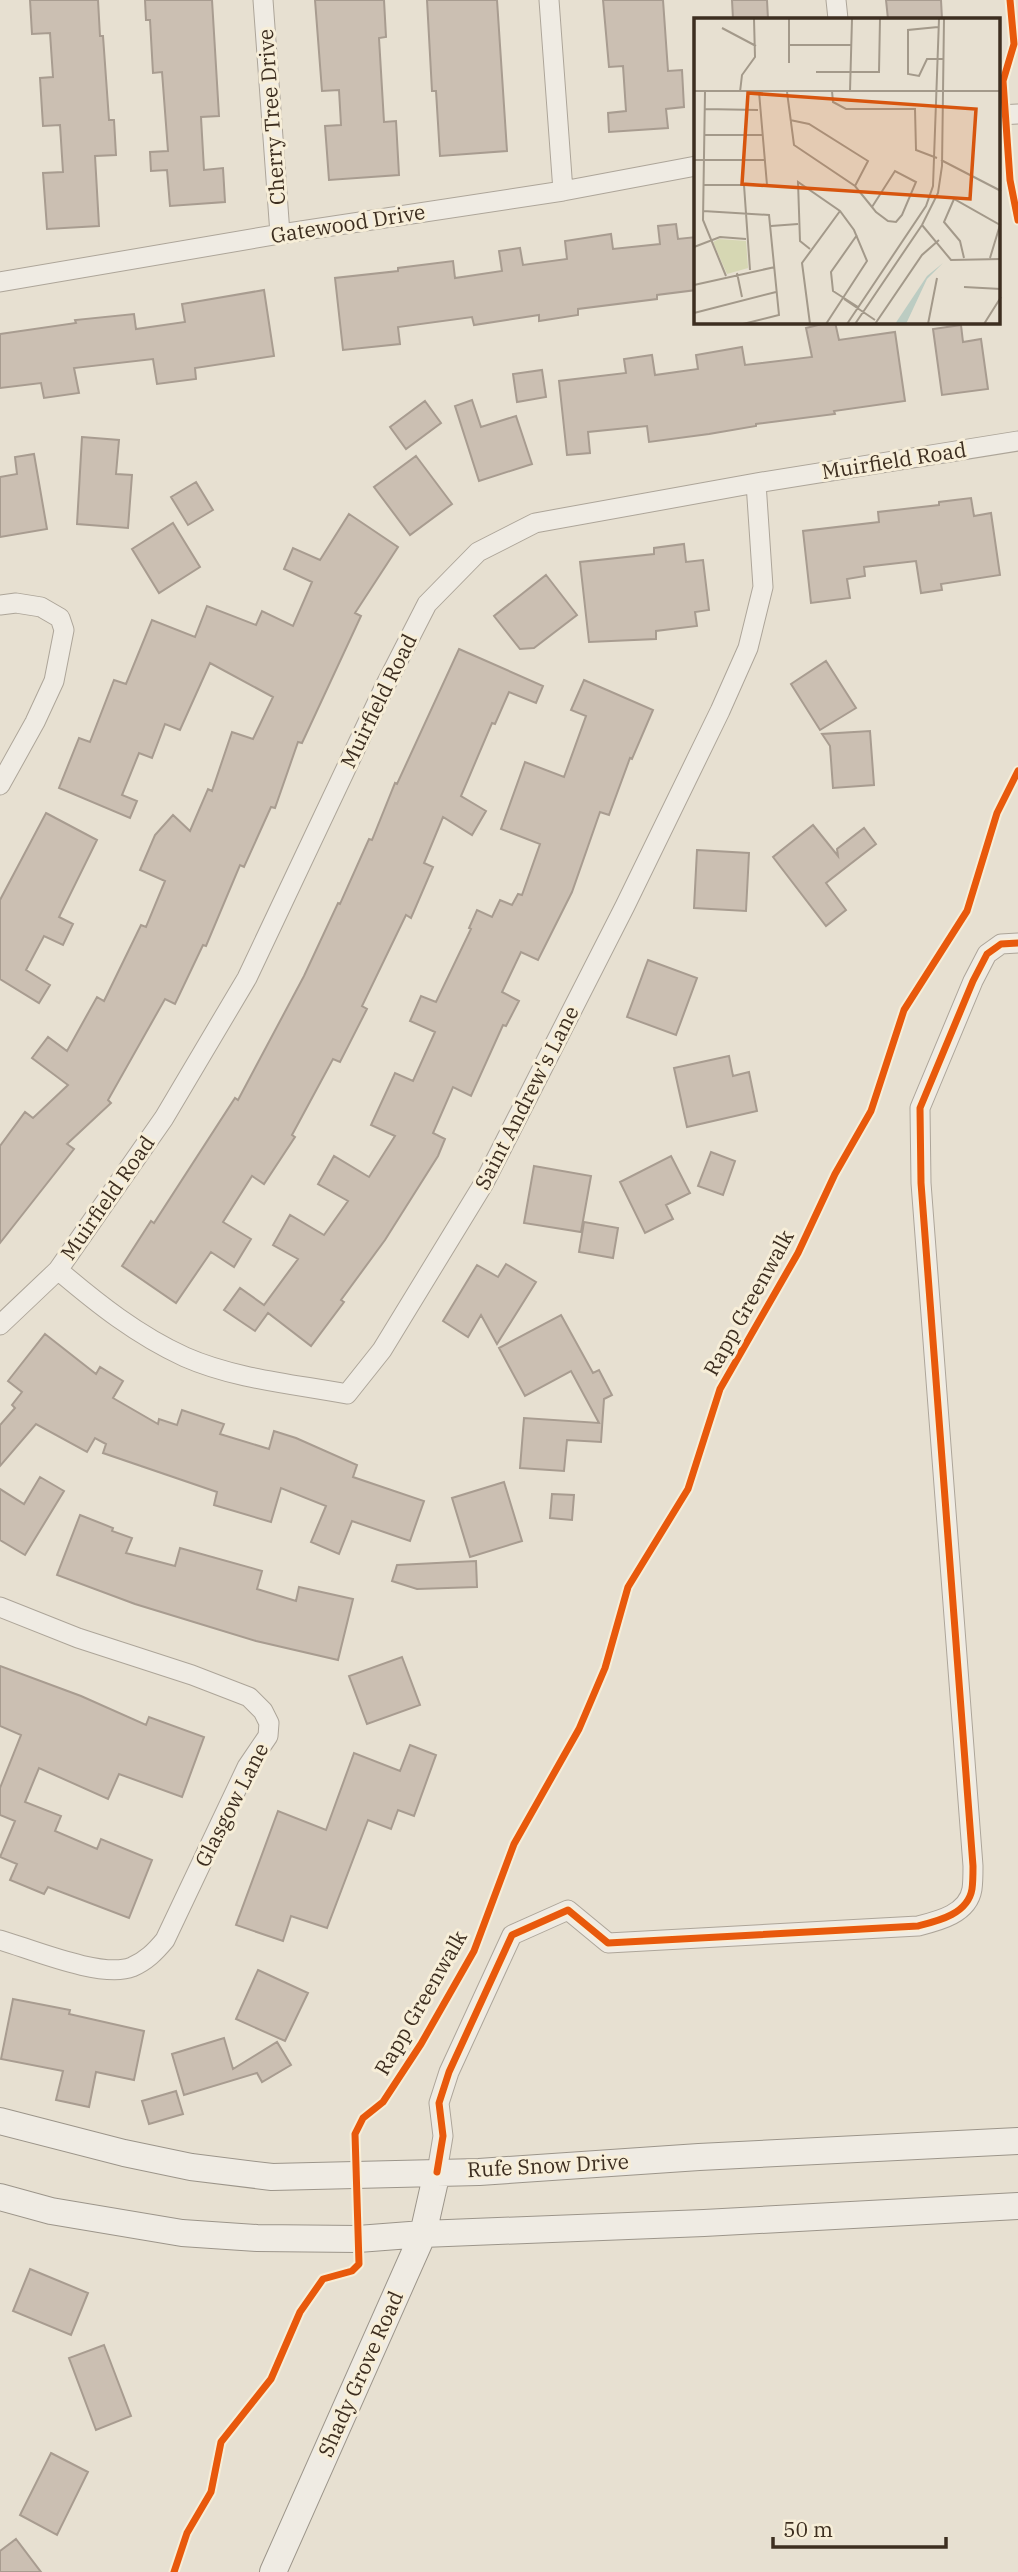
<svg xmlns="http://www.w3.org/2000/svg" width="1018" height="2572" viewBox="0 0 1018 2572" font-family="'IBM Plex Serif',serif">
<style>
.building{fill:#cbbfb2;stroke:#a89c90;stroke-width:2}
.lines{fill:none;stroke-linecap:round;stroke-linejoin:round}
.street-casing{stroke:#ada599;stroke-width:21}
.secondary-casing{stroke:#9c958a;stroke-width:28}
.street{stroke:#efebe3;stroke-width:19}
.secondary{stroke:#efebe3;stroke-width:26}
.cycleway-casing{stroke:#f7eed8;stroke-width:11}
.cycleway{stroke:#e8590c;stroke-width:7}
.labels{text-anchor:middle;stroke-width:6;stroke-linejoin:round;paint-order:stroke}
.street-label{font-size:21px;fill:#3d2e20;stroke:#f7eed8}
.inset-road{fill:none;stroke:#a3998a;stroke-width:2}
.view{fill:#d7550e;fill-opacity:0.15;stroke:#d7550e;stroke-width:3.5}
.inset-edge{fill:none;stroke:#3d2e20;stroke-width:3.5}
</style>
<rect width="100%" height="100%" fill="#e7e0d1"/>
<path class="building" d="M 30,0 L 98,0 L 100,36 L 103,36 L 109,120 L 114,120 L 116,155 L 95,156 L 99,226 L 47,229 L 43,173 L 63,172 L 60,125 L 43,126 L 40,78 L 53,77 L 50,33 L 32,34 Z
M 145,0 L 212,0 L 219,116 L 201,117 L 202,135 L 204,170 L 223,168 L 225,202 L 170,206 L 167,170 L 151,171 L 150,152 L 168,151 L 162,72 L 153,73 L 150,20 L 146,20 Z
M 315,0 L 384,0 L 386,37 L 379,38 L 384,122 L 396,121 L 399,175 L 329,180 L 325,126 L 341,125 L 339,90 L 322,91 Z
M 427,0 L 497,0 L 507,151 L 440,156 L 436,91 L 432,91 Z
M 603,0 L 663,0 L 668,71 L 682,70 L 684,107 L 666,109 L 668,128 L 609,132 L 608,113 L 626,111 L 623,66 L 609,67 Z
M 732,0 L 767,0 L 768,19 L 733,19 Z
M 886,0 L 941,0 L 942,19 L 888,19 Z
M 676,224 L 678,239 L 696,237 L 696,290 L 657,295 L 657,299 L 578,309 L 578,315 L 539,321 L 539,315 L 474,325 L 472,317 L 398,327 L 400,344 L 343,350 L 335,278 L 398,271 L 398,268 L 453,261 L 455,278 L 502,271 L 499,251 L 520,248 L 523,265 L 567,259 L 565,241 L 611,234 L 613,249 L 660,244 L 658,226 Z
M 264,290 L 274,356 L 195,368 L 196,379 L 157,384 L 153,359 L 74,368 L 79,393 L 44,398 L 41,383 L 0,388 L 0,334 L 76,323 L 75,320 L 134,314 L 136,329 L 185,322 L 182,304 Z
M 830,322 L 835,322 L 839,340 L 895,332 L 905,401 L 834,411 L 835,414 L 756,424 L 756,426 L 709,434 L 649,442 L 647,426 L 588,432 L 590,453 L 567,455 L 559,381 L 626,373 L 624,359 L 652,355 L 655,375 L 698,369 L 696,355 L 742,347 L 745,365 L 812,357 L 806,328 Z
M 961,325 L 963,342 L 981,339 L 988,389 L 942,395 L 933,329 Z
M 542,370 L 546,397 L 517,402 L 513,374 Z
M 472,400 L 481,427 L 516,416 L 532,464 L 479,481 L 455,406 Z
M 425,401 L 441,423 L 406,449 L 390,427 Z
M 82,437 L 119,440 L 116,474 L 132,475 L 128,528 L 77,524 Z
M 34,454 L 47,529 L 0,537 L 0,477 L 17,474 L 15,457 Z
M 416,456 L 452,504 L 410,535 L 374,487 Z
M 196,482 L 213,510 L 188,525 L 171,497 Z
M 971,498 L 974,516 L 991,513 L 1000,575 L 941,584 L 942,590 L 921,593 L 916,561 L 864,567 L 865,576 L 847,579 L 850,598 L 811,603 L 803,531 L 879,522 L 878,512 L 939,505 L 939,502 Z
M 349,514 L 398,547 L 355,613 L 361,616 L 302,743 L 298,742 L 275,808 L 271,807 L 244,867 L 240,865 L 206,946 L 203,945 L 175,1004 L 165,999 L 108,1100 L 111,1103 L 67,1144 L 74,1149 L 0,1243 L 0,1146 L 25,1112 L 33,1118 L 68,1085 L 32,1058 L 48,1037 L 67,1051 L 97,997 L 104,1001 L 141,925 L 146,927 L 165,881 L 140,870 L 155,835 L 173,815 L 190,831 L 208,789 L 212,791 L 232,732 L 253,739 L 273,697 L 210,663 L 180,730 L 165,724 L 152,758 L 139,753 L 122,795 L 137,801 L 130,818 L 59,788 L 79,738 L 90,742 L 114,680 L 126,684 L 152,620 L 195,637 L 207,606 L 256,625 L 262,611 L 293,626 L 312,582 L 284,569 L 293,548 L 320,560 Z
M 173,523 L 200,567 L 159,593 L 132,549 Z
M 684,544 L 686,562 L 703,560 L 709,610 L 695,612 L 697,626 L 656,631 L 656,639 L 589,642 L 580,562 L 654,554 L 654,548 Z
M 546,575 L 577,615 L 534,648 L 520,649 L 494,616 Z
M 459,649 L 543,686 L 536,703 L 509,692 L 495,724 L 492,723 L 461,796 L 486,811 L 472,835 L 443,817 L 424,863 L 433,867 L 411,918 L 406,915 L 362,1006 L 367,1009 L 340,1062 L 333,1059 L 292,1135 L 295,1137 L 264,1184 L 252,1176 L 223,1222 L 251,1239 L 234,1267 L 211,1252 L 176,1303 L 122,1266 L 151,1221 L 154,1223 L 235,1098 L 238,1100 L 304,976 L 338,903 L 340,904 L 369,839 L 372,840 L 395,783 L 397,784 Z
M 826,661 L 856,708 L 820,730 L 791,684 Z
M 584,680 L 653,710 L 632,759 L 630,758 L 609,815 L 600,812 L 572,892 L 538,960 L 521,952 L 502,992 L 519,1001 L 506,1026 L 503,1025 L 471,1096 L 453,1087 L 433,1133 L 445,1139 L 438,1156 L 385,1240 L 341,1300 L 344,1302 L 311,1346 L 268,1313 L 255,1331 L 224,1310 L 240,1288 L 264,1305 L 298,1259 L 273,1245 L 290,1215 L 324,1235 L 348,1201 L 318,1184 L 334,1156 L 369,1177 L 395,1136 L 371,1125 L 395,1073 L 413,1081 L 435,1032 L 410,1021 L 421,996 L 436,1002 L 471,929 L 469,928 L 477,910 L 492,917 L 500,900 L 512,905 L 518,894 L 522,895 L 540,844 L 501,829 L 525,762 L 564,777 L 586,716 L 571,710 Z
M 870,731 L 874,785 L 833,788 L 830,746 L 822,734 Z
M 46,813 L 97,840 L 59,917 L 73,924 L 63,945 L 44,936 L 26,970 L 50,985 L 39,1003 L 0,979 L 0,900 Z
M 813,825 L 838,856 L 837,849 L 864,828 L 876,844 L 826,883 L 846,910 L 826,926 L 773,857 Z
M 697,850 L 749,853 L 746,911 L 694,908 Z
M 648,960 L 697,978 L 676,1035 L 627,1017 Z
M 729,1056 L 733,1076 L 749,1072 L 757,1111 L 687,1127 L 674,1068 Z
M 711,1152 L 735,1161 L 723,1195 L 698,1186 Z
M 671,1156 L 690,1193 L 666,1205 L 673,1219 L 645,1233 L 620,1182 Z
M 534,1166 L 591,1176 L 581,1232 L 524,1223 Z
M 584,1222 L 618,1228 L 613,1258 L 579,1252 Z
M 506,1264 L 536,1282 L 497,1344 L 481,1315 L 468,1337 L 443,1321 L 477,1265 L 498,1277 Z
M 561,1315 L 593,1373 L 599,1370 L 612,1395 L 604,1399 L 601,1442 L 567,1440 L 564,1471 L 520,1468 L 524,1418 L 599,1423 L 571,1371 L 525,1396 L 499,1348 Z
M 45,1334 L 96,1374 L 100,1367 L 123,1381 L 113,1398 L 158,1424 L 159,1419 L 177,1425 L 182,1410 L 224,1424 L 220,1434 L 269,1449 L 274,1431 L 296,1438 L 357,1465 L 353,1477 L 424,1501 L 410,1541 L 352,1521 L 339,1554 L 311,1542 L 326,1506 L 281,1488 L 271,1522 L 214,1505 L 217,1492 L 103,1453 L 106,1444 L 95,1438 L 87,1452 L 36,1424 L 0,1466 L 0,1425 L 15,1408 L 12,1405 L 22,1392 L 8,1381 Z
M 40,1477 L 64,1491 L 25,1555 L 0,1540 L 0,1489 L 24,1504 Z
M 504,1482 L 522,1541 L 470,1557 L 452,1498 Z
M 552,1494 L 574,1495 L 572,1520 L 550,1518 Z
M 80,1515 L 113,1528 L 112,1531 L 132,1538 L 126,1553 L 175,1566 L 180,1548 L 262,1571 L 257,1589 L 296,1601 L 299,1587 L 353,1599 L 338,1660 L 256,1641 L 135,1604 L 57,1575 Z
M 476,1561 L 477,1587 L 417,1589 L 392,1581 L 397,1565 Z
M 402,1657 L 420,1705 L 367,1724 L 349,1676 Z
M 0,1666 L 81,1696 L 146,1725 L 149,1717 L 204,1737 L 182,1797 L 119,1774 L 108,1799 L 39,1768 L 25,1802 L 61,1816 L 55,1831 L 97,1849 L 101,1839 L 152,1860 L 129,1918 L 48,1887 L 44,1894 L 10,1880 L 17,1864 L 0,1857 L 15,1821 L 0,1815 L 0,1788 L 21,1735 L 0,1726 Z
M 410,1745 L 436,1755 L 414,1816 L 398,1810 L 391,1829 L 368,1820 L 327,1928 L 291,1916 L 283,1941 L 236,1925 L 278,1811 L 326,1830 L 354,1753 L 400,1771 Z
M 258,1970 L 308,1993 L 285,2041 L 236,2019 Z
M 13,1999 L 70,2010 L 69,2014 L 144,2031 L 134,2080 L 96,2072 L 89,2107 L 56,2100 L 63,2071 L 1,2059 Z
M 224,2038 L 233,2069 L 277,2042 L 291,2065 L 262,2082 L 257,2073 L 184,2095 L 172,2054 Z
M 176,2091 L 183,2114 L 149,2124 L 142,2101 Z
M 30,2269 L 88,2293 L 71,2335 L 13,2311 Z
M 104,2345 L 131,2416 L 96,2430 L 69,2358 Z
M 51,2453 L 88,2472 L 57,2535 L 20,2515 Z
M 16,2539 L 41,2572 L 0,2572 L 0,2551 Z"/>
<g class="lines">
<g class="street-casing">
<path id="street" d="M 263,0 L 280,234
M 549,0 L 563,191
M 836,0 L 838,19
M 999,115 L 1018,114
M 0,282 L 280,234 L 563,191 L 696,166
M 0,605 L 16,603 L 41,607 L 60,618 L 64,630 L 54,681 L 35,722 L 0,785
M 58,1270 C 98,1304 137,1335 185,1357 C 235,1379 293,1384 347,1394 L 382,1350 L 484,1183 L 625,906 L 720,711 L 748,648 L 763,587 L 756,483
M 0,1325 L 58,1270 L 164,1118 L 247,978 L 385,686 L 427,604 L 478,552 L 535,523 L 756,483 L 1018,441
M 0,1607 L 78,1638 L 192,1675 L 249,1697 L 263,1711 L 269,1723 L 268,1736 L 247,1767 L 165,1940 C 155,1952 146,1961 132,1967 C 102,1979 31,1949 0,1940
M 437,2172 L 443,2136 L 439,2103 L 449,2072 L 512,1935 L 568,1910 L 608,1943 L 918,1926 C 938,1921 968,1914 972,1889 C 973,1882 973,1873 973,1866 L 921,1183 L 920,1108 L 973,981 L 987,954 L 1001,944 L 1018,943"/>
</g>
<g class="secondary-casing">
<path id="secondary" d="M 0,2121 L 124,2153 L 191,2167 L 272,2177 L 479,2172 L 699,2157 L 1018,2141
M 0,2197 L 51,2211 L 182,2233 L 257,2238 L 358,2239 L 423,2234 L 704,2223 L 1018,2206
M 273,2572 L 423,2234 L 437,2172"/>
</g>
<use href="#street" class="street"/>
<use href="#secondary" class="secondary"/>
<g class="cycleway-casing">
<path id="cycleway" d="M 1010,0 L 1014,44 L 1003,81 L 1010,180 L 1018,220
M 437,2172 L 443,2136 L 439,2103 L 449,2072 L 512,1935 L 568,1910 L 608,1943 L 918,1926 C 938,1921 968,1914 972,1889 C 973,1882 973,1873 973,1866 L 921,1183 L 920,1108 L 973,981 L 987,954 L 1001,944 L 1018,943
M 174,2572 L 187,2533 L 211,2492 L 221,2442 L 271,2379 L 300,2312 L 323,2279 L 352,2271 L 359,2264 L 355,2134 L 363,2118 L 383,2102 L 421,2044 L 474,1951 L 514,1844 L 579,1729 L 605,1668 L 628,1587 L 688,1489 L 720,1389 L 798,1253 L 835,1174 L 871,1111 L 904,1010 L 967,911 L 997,813 L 1018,771"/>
</g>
<use href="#cycleway" class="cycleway"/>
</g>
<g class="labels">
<g class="street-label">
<text transform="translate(272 117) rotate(-94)" y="7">Cherry Tree Drive</text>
<text transform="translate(348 224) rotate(-9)" y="7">Gatewood Drive</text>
<text transform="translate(894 461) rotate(-9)" y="7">Muirfield Road</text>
<text transform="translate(379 701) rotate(-64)" y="7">Muirfield Road</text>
<text transform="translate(527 1098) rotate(-63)" y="7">Saint Andrew's Lane</text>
<text transform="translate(108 1198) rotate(-55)" y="7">Muirfield Road</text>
<text transform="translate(749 1303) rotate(-61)" y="7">Rapp Greenwalk</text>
<text transform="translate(232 1805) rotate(-63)" y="7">Glasgow Lane</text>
<text transform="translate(421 2003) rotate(-60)" y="7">Rapp Greenwalk</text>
<text transform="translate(548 2166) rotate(-3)" y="7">Rufe Snow Drive</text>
<text transform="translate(361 2374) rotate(-66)" y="7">Shady Grove Road</text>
</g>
</g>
<g transform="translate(694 18)">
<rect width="306" height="306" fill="#e7e0d1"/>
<path d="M 25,221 L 52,223 L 54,250 L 33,256 L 19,224 Z" fill="#d6d7b3"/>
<path d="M 249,245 L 233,261 L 212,306 L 201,306 L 233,258 Z" fill="#bcccc2"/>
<path class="inset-road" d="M 244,9 L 214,12 L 214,56 L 225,58 L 233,41 L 250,41M 28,10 L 62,28M 95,27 L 157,27M 95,45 L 95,1M 122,54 L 185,54 L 186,1M 0,73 L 307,73M 138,73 L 139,84 L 152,91 L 221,91 L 222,132 L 243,140M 156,73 L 158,1M 11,74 L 9,202 L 32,258M 46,74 L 48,57 L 61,39 L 60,1M 93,74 L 100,127 L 161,168 L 178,189 L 182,194 L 194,203 L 202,204 L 208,197 L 222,164 L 201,153 L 178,189M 10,91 L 64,92M 96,102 L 115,106 L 174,143 L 161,168M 10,117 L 68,117M 0,142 L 71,142M 247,142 L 307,173M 9,167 L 73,167 L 65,74M 50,167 L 56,252M 9,193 L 75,197 L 85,297 L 49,306M 228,207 L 257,242 L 307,241M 77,208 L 104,206M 163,217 L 137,254 L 139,273 L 164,289M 0,229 L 26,219 L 52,221M 116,231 L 106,223 L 104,164 L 146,193 L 160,212 L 173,243 L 132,306M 270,240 L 266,223 L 250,204 L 260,181 L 306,207 L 296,240M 43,255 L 48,279M 0,267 L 81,249M 270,269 L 307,271M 150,281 L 181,302M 0,295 L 82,274M 116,306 L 108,245 L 146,193M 153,306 L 232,188 L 239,168 L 245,1M 161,306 L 228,207 L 244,175 L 248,148 L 250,1M 181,306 L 228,237 L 245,222M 234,306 L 243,260M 290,306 L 307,279"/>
<path class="view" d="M 54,75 L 282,91 L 276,181 L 48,166 Z"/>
<rect width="306" height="306" class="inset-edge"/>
</g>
<path d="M773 2537v10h173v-10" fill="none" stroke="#3d2e20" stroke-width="3.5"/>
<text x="783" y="2537" font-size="21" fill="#3d2e20" stroke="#f7eed8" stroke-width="5" paint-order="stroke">50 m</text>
</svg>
